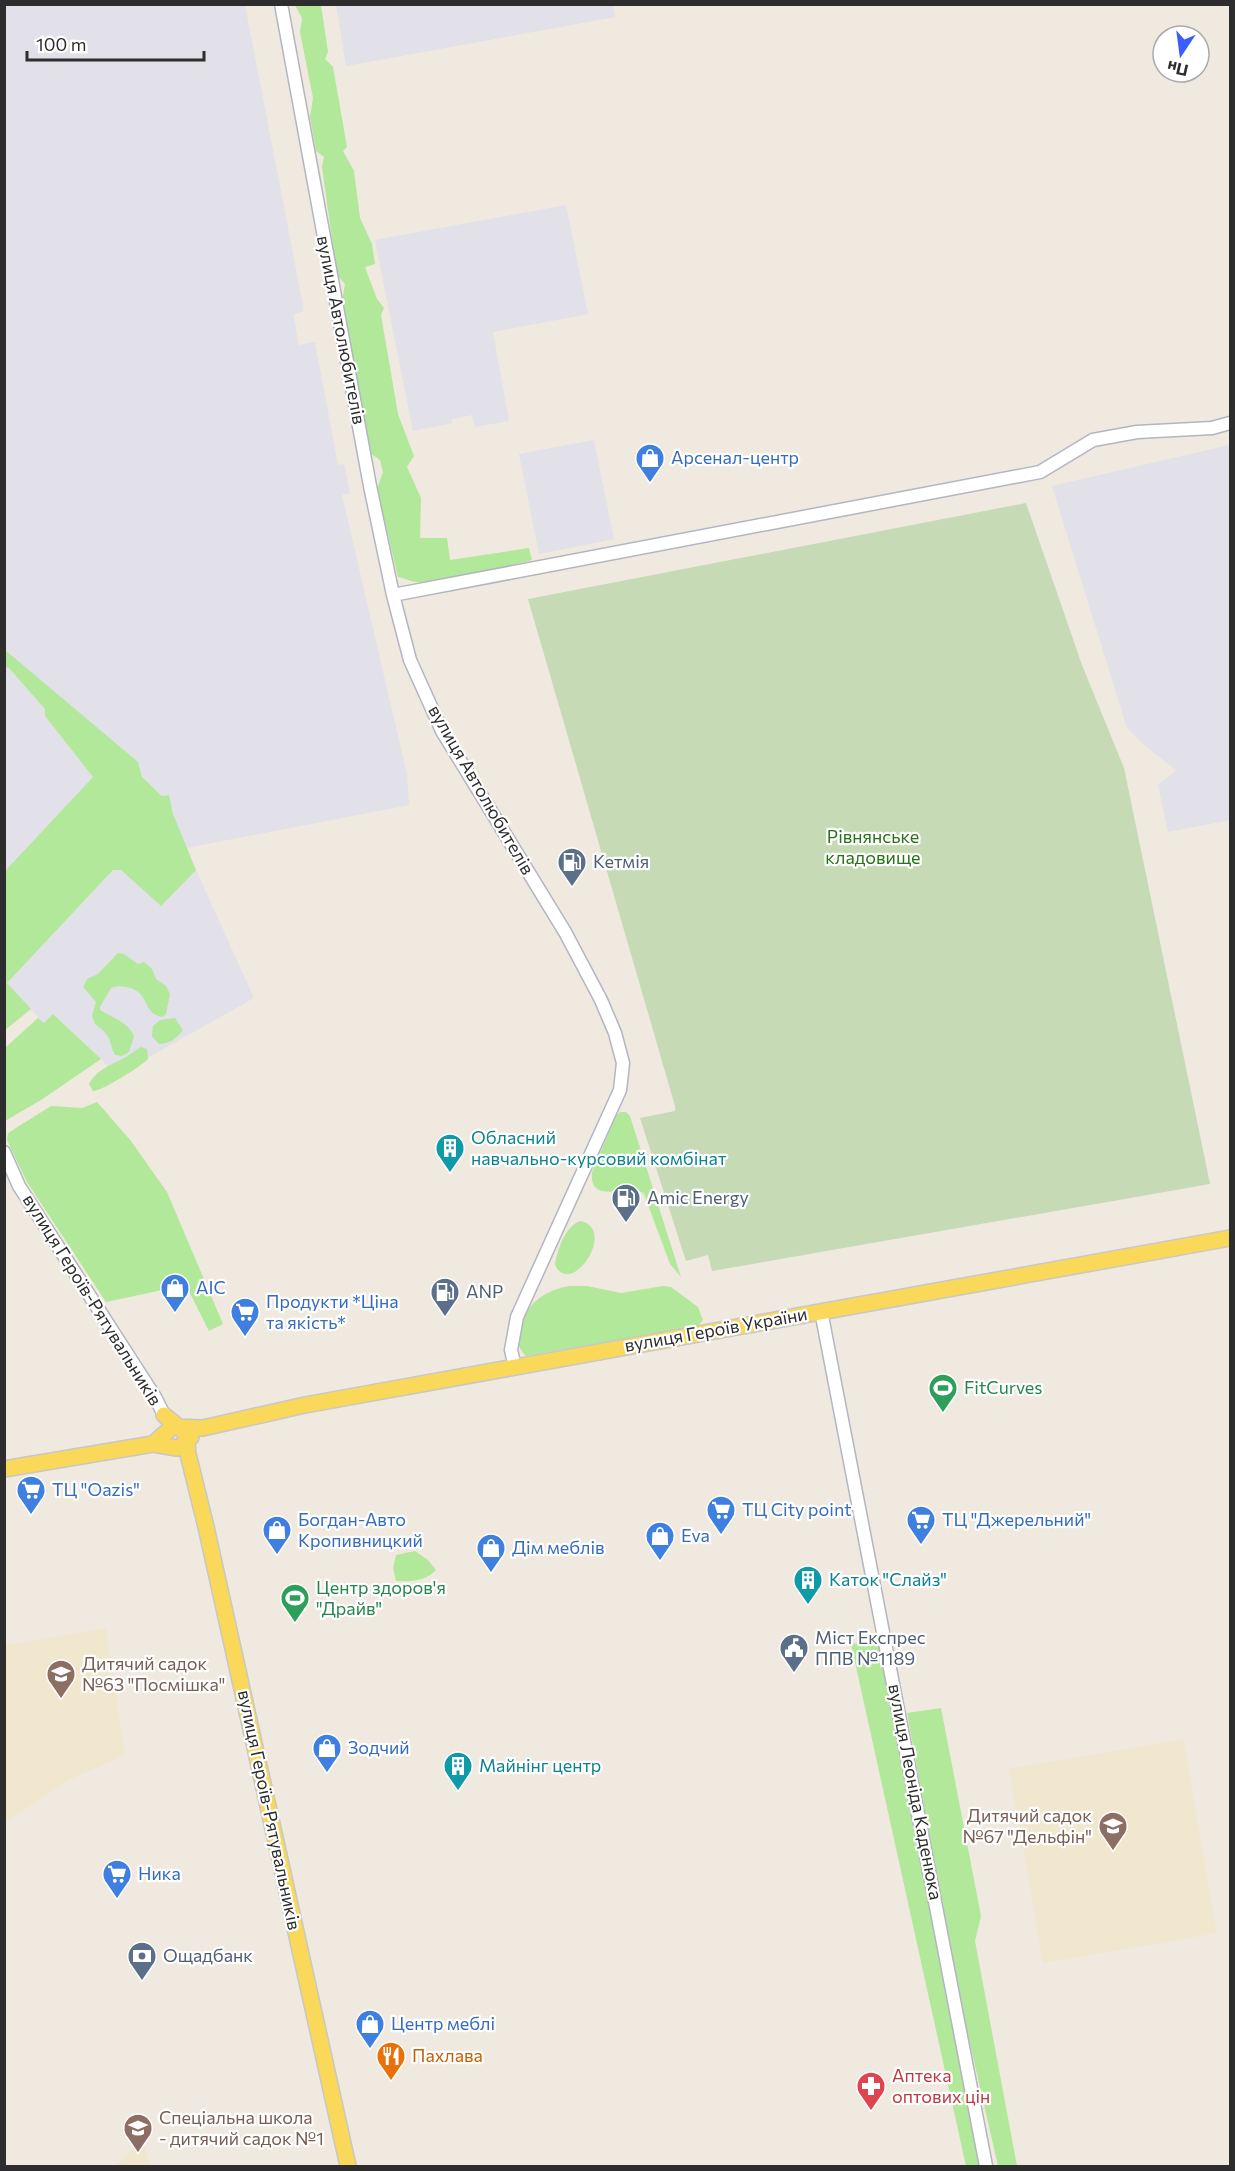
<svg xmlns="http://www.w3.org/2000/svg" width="1235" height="2171" viewBox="0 0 1235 2171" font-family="Commissioner,sans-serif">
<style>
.industrial{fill:#e2e0e8}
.education{fill:#f1e7ce}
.green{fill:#b2e899}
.cemetery{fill:#c6dab5}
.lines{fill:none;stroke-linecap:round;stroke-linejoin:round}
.minor-casing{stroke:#b3b5c1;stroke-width:15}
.major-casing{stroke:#c8c8c8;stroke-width:18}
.minor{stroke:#fff;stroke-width:12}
.major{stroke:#f9d85a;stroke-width:15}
.labels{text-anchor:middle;stroke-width:4.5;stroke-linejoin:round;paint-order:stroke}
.street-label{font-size:18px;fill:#2d2d2d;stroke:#fff}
.shop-label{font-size:18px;fill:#366cbe;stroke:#fff;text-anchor:start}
.park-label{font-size:18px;fill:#277117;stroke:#fff}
.service-label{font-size:18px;fill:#4e5e75;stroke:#fff;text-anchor:start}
.culture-label{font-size:18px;fill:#0d838f;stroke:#fff;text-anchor:start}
.leisure-label{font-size:18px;fill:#27864d;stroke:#fff;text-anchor:start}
.education-label{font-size:18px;fill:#785e54;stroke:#fff;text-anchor:start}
.food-label{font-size:18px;fill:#c56008;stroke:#fff;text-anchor:start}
.health-label{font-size:18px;fill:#be3a42;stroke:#fff;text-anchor:start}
</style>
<rect width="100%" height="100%" fill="#efe9df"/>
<path class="industrial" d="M 5,5 L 245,5 L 304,311 L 294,314 L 298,345 L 315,342 L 338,465 L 344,464 L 350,493 L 342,495 L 407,775 L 409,805 L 186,848 L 173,814 L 169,795 L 162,796 L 142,777 L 138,762 L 6,653 Z
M 613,5 L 615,17 L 346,66 L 336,5 Z
M 566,205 L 588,314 L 493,332 L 509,421 L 475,427 L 472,415 L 452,419 L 452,423 L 413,431 L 375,240 Z
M 594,440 L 614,539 L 539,554 L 519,454 Z
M 1230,445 L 1230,820 L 1168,832 L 1158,785 L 1176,770 L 1149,749 L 1127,728 L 1052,486 Z
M 5,667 L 9,667 L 45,709 L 45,716 L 93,777 L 5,871 Z
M 113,870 L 121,870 L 161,906 L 196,870 L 254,998 L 117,1075 L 54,1014 L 44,1024 L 7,983 Z"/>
<path class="education" d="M 106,1628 L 125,1755 L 69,1780 L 5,1823 L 5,1645 Z
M 1183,1739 L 1217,1933 L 1043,1963 L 1009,1769 Z
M 143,2140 L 150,2166 L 115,2166 Z"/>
<path class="green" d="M 295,5 L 321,5 L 328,52 L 325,59 L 333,67 L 347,147 L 343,151 L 354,171 L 360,218 L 372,244 L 375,264 L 365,267 L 377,299 L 384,308 L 381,315 L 398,414 L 414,456 L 407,467 L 421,498 L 420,538 L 447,538 L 450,560 L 529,548 L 532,560 C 500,568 448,583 416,582 C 410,581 403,578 398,577 L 377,489 L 383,472 L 380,460 L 370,453 L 342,301 L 345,284 L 337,275 L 322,167 L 324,157 L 316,151 L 310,117 L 313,98 L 300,32 L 302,18 Z
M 5,650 L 138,762 L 142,777 L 162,796 L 169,795 L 173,814 L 196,870 L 161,906 L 121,870 L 113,870 L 7,983 L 31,1009 L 5,1030 L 5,871 L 93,777 L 45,716 L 45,709 L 9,668 L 5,667 Z
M 118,953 L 124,954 L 138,964 L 144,962 L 152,969 L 156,979 L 166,986 L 170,994 L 166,1014 L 162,1017 C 141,1013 151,991 126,987 C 120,986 117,986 111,988 L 100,1007 L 100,1010 C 112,1017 129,1023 134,1036 L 129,1052 L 122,1056 L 115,1055 L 113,1051 L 109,1038 L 104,1031 L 95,1024 L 92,1016 L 96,1002 L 83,987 L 87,979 L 98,974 Z
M 53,1014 L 101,1059 L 41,1100 L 5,1121 L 5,1048 L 38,1018 L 44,1023 Z
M 175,1018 L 183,1030 C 176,1039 171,1043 159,1044 L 152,1036 L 153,1026 L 160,1020 Z
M 141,1047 L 147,1049 L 148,1059 C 140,1067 102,1091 93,1091 L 89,1084 C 97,1068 115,1064 129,1055 C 134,1052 136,1049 141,1047 Z
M 97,1102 L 131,1141 L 167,1192 L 223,1324 L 209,1331 L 186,1285 L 106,1302 L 27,1182 L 7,1140 L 8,1133 L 51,1106 L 82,1108 Z
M 626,1112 L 630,1116 L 681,1277 L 670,1264 L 644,1194 C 630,1181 589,1208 592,1172 L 616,1116 L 620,1112 Z
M 580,1221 C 618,1228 572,1299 555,1265 C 557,1251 565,1226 580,1221 Z
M 569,1286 L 587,1286 L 621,1293 L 663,1286 L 671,1287 L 698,1307 L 703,1320 L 698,1326 L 526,1356 C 518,1348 517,1341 519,1330 C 526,1304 543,1291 569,1286 Z
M 415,1551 L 428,1560 L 436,1570 C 426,1581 411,1582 396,1581 L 393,1568 L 396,1555 Z
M 878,1641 L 980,2166 L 966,2166 L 851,1644 Z
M 941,1708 L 981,1916 L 975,1941 L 1017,2166 L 998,2166 L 960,2000 L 907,1713 Z"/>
<path class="cemetery" d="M 1026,503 L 1082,665 L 1124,768 L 1210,1184 L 712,1271 L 708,1255 L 686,1261 L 640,1118 L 675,1111 L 675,1106 L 528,599 Z"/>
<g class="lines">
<g class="minor-casing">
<path id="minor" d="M 281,4 L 370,486 L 393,595 L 410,660 L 442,731 L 565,932 L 601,1000 L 615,1033 L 623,1063 L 620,1090 L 517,1317 L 511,1350 L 515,1367
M 393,595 L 1040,472 L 1093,440 L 1137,432 L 1212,428 L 1230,423
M 4,1152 L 19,1186 L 155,1397 L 164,1415
M 821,1311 L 986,2166"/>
</g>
<g class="major-casing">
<path id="major" d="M 164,1415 L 186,1433 L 188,1454 L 206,1527 L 348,2166
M 153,1444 L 172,1427 L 203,1428 L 305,1405 L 1230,1238
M 4,1469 L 153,1444 L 177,1448 L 181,1446 L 191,1437"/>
</g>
<use href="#minor" class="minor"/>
<use href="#major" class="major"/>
</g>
<defs>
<g id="shop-pin" transform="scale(1.5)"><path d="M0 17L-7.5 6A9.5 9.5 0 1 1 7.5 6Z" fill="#3f7fe0" stroke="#fff"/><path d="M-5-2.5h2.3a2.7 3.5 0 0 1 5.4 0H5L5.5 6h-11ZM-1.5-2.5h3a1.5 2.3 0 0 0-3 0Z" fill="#fff"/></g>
<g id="fuel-pin" transform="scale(1.5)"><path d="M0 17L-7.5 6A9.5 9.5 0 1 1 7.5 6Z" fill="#5c6f8a" stroke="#fff"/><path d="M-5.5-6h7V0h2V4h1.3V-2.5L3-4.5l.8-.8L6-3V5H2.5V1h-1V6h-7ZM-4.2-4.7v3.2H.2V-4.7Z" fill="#fff"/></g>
<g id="building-pin" transform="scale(1.5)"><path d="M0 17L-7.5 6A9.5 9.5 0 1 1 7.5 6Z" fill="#0f9aa8" stroke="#fff"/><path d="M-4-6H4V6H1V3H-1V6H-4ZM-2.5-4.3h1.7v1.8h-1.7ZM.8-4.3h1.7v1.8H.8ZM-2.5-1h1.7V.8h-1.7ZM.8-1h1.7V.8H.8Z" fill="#fff"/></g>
<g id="supermarket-pin" transform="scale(1.5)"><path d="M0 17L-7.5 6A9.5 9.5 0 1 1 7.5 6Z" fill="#3f7fe0" stroke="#fff"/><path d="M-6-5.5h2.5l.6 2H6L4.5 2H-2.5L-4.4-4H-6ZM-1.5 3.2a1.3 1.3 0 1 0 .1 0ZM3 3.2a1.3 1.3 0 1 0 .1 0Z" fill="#fff"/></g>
<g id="stadium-pin" transform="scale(1.5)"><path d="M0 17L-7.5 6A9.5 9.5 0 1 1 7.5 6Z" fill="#2e9e5b" stroke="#fff"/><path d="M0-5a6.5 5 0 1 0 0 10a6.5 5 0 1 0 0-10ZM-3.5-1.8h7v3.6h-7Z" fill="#fff"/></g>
<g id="civic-pin" transform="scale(1.5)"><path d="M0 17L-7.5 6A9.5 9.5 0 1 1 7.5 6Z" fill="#5c6f8a" stroke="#fff"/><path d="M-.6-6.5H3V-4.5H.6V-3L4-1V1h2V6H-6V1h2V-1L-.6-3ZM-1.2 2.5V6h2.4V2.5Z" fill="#fff"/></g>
<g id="school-pin" transform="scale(1.5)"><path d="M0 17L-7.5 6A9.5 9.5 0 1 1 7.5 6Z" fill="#8d6e63" stroke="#fff"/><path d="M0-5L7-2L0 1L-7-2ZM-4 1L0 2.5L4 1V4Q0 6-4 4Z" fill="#fff"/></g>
<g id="bank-pin" transform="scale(1.5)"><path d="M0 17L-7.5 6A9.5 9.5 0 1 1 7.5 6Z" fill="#5c6f8a" stroke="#fff"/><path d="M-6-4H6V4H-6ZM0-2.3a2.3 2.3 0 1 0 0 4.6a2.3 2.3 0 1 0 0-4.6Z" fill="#fff"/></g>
<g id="restaurant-pin" transform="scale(1.5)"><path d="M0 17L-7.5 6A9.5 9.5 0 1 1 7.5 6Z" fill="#e8710a" stroke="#fff"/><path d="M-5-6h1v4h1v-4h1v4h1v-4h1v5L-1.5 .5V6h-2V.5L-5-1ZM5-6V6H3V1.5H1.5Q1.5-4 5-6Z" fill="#fff"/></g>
<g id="pharmacy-pin" transform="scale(1.5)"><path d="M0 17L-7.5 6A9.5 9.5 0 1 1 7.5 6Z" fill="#e0444e" stroke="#fff"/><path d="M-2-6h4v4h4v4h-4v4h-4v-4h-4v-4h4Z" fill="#fff"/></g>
</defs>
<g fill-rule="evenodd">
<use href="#shop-pin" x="650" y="458"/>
<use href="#fuel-pin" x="572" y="862"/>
<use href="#building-pin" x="450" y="1148"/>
<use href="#fuel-pin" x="626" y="1198"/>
<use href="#shop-pin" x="175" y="1288"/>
<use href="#fuel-pin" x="445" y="1292"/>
<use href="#supermarket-pin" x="245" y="1312"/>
<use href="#stadium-pin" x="943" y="1388"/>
<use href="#supermarket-pin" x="31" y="1490"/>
<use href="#supermarket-pin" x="721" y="1510"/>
<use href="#supermarket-pin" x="921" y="1520"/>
<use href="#shop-pin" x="277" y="1530"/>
<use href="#shop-pin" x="660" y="1536"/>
<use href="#shop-pin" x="491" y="1548"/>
<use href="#building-pin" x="808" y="1580"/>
<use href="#stadium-pin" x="295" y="1598"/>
<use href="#civic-pin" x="794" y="1648"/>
<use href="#school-pin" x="61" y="1674"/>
<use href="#shop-pin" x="327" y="1748"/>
<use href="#building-pin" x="458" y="1766"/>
<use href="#school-pin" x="1113" y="1826"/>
<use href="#supermarket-pin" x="117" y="1874"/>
<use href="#bank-pin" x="142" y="1956"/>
<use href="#shop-pin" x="370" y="2024"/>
<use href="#restaurant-pin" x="391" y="2056"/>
<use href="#pharmacy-pin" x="871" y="2086"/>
<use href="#school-pin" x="138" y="2128"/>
</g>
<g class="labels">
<g class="street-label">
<text transform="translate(341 330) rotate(79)" y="6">вулиця Автолюбителів</text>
<text transform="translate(481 790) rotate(60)" y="6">вулиця Автолюбителів</text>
<text transform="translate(92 1300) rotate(58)" y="6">вулиця Героїв-Рятувальників</text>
<text transform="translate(716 1330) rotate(-10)" y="6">вулиця Героїв України</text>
<text transform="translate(915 1792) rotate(79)" y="6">вулиця Леоніда Каденюка</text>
<text transform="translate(269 1810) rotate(78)" y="6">вулиця Героїв-Рятувальників</text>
</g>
<g class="shop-label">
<text x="671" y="464">Арсенал-центр</text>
<text x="196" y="1294">АІС</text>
<text x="266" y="1308">Продукти *Ціна<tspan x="266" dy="21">та якість*</tspan></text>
<text x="52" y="1496">ТЦ "Oazis"</text>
<text x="742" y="1516">ТЦ City point</text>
<text x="298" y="1526">Богдан-Авто<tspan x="298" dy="21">Кропивницкий</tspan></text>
<text x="942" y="1526">ТЦ "Джерельний"</text>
<text x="681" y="1542">Eva</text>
<text x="512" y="1554">Дім меблів</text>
<text x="348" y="1754">Зодчий</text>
<text x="138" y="1880">Ника</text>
<text x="391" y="2030">Центр меблі</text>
</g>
<g class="park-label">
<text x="873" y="843">Рівнянське<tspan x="873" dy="21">кладовище</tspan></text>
</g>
<g class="service-label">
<text x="593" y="868">Кетмія</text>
<text x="647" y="1204">Amic Energy</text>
<text x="466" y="1298">ANP</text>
<text x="815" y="1644">Міст Експрес<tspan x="815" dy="21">ППВ №1189</tspan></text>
<text x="163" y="1962">Ощадбанк</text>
</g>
<g class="culture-label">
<text x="471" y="1144">Обласний<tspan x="471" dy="21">навчально-курсовий комбінат</tspan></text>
<text x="829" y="1586">Каток "Слайз"</text>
<text x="479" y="1772">Майнінг центр</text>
</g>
<g class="leisure-label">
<text x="964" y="1394">FitCurves</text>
<text x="316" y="1594">Центр здоров'я<tspan x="316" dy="21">"Драйв"</tspan></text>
</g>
<g class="education-label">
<text x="82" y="1670">Дитячий садок<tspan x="82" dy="21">№63 "Посмішка"</tspan></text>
<text x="1092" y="1822" text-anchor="end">Дитячий садок<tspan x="1092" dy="21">№67 "Дельфін"</tspan></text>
<text x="159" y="2124">Спеціальна школа<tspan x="159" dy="21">- дитячий садок №1</tspan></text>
</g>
<g class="food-label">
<text x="412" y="2062">Пахлава</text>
</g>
<g class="health-label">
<text x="892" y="2082">Аптека<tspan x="892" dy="21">оптових цін</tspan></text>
</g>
</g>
<rect width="1235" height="2171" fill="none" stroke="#2d2d2d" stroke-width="12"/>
<g transform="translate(1181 54) rotate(193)"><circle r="28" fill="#ffffff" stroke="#ababab" stroke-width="1.5"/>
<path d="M0-4.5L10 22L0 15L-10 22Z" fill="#3d5cff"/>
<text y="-9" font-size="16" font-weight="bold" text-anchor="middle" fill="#2d2d2d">Пн</text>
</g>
<path d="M27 51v9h177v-9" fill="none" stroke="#2d2d2d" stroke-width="3"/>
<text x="36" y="51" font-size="18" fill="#2d2d2d" stroke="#ffffff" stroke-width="4.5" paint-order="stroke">100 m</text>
</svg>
